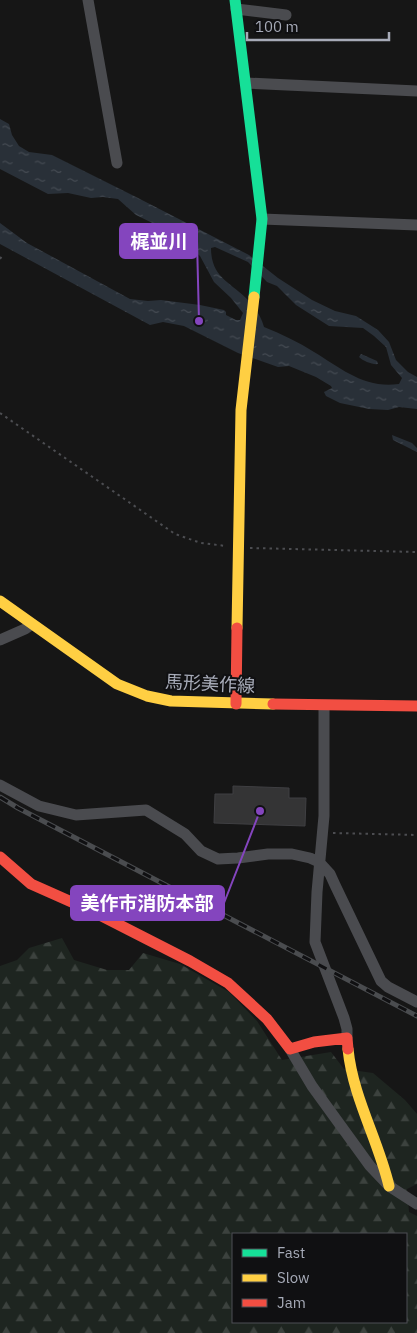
<svg xmlns="http://www.w3.org/2000/svg" width="417" height="1333" viewBox="0 0 417 1333" font-family="'IBM Plex Sans','Noto Sans JP',sans-serif">
<style>
.forest{fill:url(#forest-firs);fill-rule:evenodd}
.water{fill:url(#water-ripples);fill-rule:evenodd}
.building{fill:#343435;stroke:#3f3f42}
.lines{fill:none;stroke-linecap:round;stroke-linejoin:round}
.path{stroke:#4c4d51;stroke-width:2;stroke-dasharray:2.5 4;stroke-linecap:butt}
.street{stroke:#4a4b4f;stroke-width:11}
.fast{stroke:#16e098;stroke-width:11}
.slow{stroke:#ffcf43;stroke-width:11}
.jam{stroke:#f24e42;stroke-width:11}
.rail-casing{stroke:#4a4c4f;stroke-width:5}
.rail{stroke:#101012;stroke-width:3;stroke-dasharray:9;stroke-linecap:butt}
.labels{text-anchor:middle;stroke-width:4;stroke-linejoin:round;paint-order:stroke}
.street-label{font-size:18px;fill:#a7abb8;stroke:#101012}
.leader{fill:none;stroke:#8445be;stroke-width:2}
.callout-dot{fill:#8445be;stroke:#101012;stroke-width:2}
.callout{fill:#8445be;stroke:#8445be;stroke-width:2}
.callout-label{font-size:19px;text-anchor:middle;font-weight:bold;fill:#fff}
</style>
<defs>
<pattern id="forest-firs" width="22" height="20" patternUnits="userSpaceOnUse" patternTransform="scale(1.25)"><rect width="22" height="20" fill="#1e2520"/><path d="M5 1l3.5 6h-7zM16 11l3.5 6h-7z" fill="#3c423e"/></pattern>
<pattern id="water-ripples" width="26" height="14" patternUnits="userSpaceOnUse" patternTransform="scale(1.25)"><rect width="26" height="14" fill="#293038"/><path d="M2 4q2-2 4 0t4 0M15 11q2-2 4 0t4 0" fill="none" stroke="#454b53"/></pattern>
</defs>
<rect width="100%" height="100%" fill="#161616"/>
<path class="forest" d="M 62,938 L 74,960 L 107,970 L 129,970 L 143,953 L 180,964 L 229,992 L 257,1021 L 282,1060 L 331,1052 L 344,1069 L 373,1073 L 405,1100 L 417,1114 L 417,1184 L 407,1189 L 409,1212 L 417,1216 L 417,1333 L 0,1333 L 0,966 L 17,960 L 29,948 ZM 233,1234 L 406,1234 L 406,1322 L 233,1322 Z"/>
<path class="water" d="M 0,119 L 9,124 L 12,135 L 19,146 L 29,152 L 52,155 L 138,198 L 249,255 L 278,278 L 312,300 L 335,311 L 356,316 L 378,330 L 389,342 L 396,360 L 408,372 L 417,377 L 417,409 L 399,407 L 388,410 L 369,409 L 340,403 L 326,396 L 324,392 L 332,388 L 331,386 L 316,377 L 289,366 L 278,367 L 238,353 L 184,326 L 163,322 L 150,325 L 0,244 L 0,223 L 27,243 L 130,299 L 148,301 L 161,300 L 200,305 L 224,310 L 226,312 L 226,315 L 236,320 L 240,320 L 243,313 L 231,298 L 214,282 L 200,256 L 175,234 L 136,215 L 118,199 L 103,197 L 91,198 L 68,193 L 48,194 L 0,169 ZM 215,247 L 248,262 L 267,282 L 277,286 L 296,305 L 329,326 L 363,328 L 374,336 L 386,347 L 391,365 L 402,378 L 399,384 C 365,389 342,369 314,352 C 298,342 282,334 264,327 C 261,316 256,309 248,300 C 231,282 211,278 211,248 Z
M 361,354 L 377,361 L 378,364 C 373,365 363,361 359,357 Z
M 392,435 L 412,443 L 417,448 L 417,452 L 393,440 Z"/>
<path class="building" d="M 233,786 L 289,788 L 289,798 L 306,798 L 305,826 L 214,823 L 215,794 L 233,794 Z"/>
<g class="lines">
<path class="path" d="M 0,259 L 2,256
M 0,413 L 175,534 L 201,543 L 226,546
M 250,548 L 417,552
M 333,833 L 417,835"/>
<path class="street" d="M 88,0 L 117,163
M 236,9 L 286,15
M 246,83 L 417,91
M 262,219 L 417,225
M 0,640 L 25,629 L 32,624
M 324,706 L 324,816 L 317,892 L 315,942 L 344,1018 L 347,1029 L 347,1038
M 0,785 L 39,806 L 76,815 L 146,810 L 185,834 L 201,851 L 218,859 L 238,858 L 268,854 L 292,854 L 310,858 L 319,862 L 330,874 L 335,885 L 381,981 L 388,987 L 417,1002
M 290,1049 L 312,1086 L 370,1166 L 389,1186 L 417,1204"/>
<path class="fast" d="M 235,0 L 262,219 L 254,297"/>
<path class="slow" d="M 0,601 L 117,684 L 147,696 L 171,701 L 273,704
M 237,628 L 241,410 L 254,297
M 348,1049 C 353,1098 378,1139 389,1186"/>
<path class="jam" d="M 236,704 L 237,628
M 273,704 L 417,706
M 0,857 L 31,884 L 94,912 L 190,961 L 228,983 L 267,1019 L 290,1049 L 314,1042 L 347,1038 L 348,1049"/>
<g class="rail-casing">
<path id="rail" d="M 0,797 L 18,808 L 417,1016"/>
</g>
<use href="#rail" class="rail"/>
</g>
<g class="labels">
<g class="street-label">
<text transform="translate(210 684) rotate(3)" y="6">馬形美作線</text>
</g>
</g>
<path class="leader" d="M199 321L197 241M260 811L224 903"/>
<g class="callout-dot">
<circle cx="199" cy="321" r="5"/>
<circle cx="260" cy="811" r="5"/>
</g>
<g class="callout">
<rect x="120" y="224" width="77" height="34" rx="5"/>
<rect x="71" y="886" width="153" height="34" rx="5"/>
</g>
<g class="callout-label">
<text x="159" y="248">梶並川</text>
<text x="147" y="910">美作市消防本部</text>
</g>
<rect x="232" y="1233" width="175" height="90" fill="#101012" stroke="#4c4e54"/>
<rect x="242" y="1249" width="25" height="8" fill="#16e098" stroke="#4c4e54"/>
<text x="277" y="1258" font-size="15" fill="#a7abb8">Fast</text>
<rect x="242" y="1274" width="25" height="8" fill="#ffcf43" stroke="#4c4e54"/>
<text x="277" y="1283" font-size="15" fill="#a7abb8">Slow</text>
<rect x="242" y="1299" width="25" height="8" fill="#f24e42" stroke="#4c4e54"/>
<text x="277" y="1308" font-size="15" fill="#a7abb8">Jam</text>
<path d="M247 32v8h142v-8" fill="none" stroke="#a7abb8" stroke-width="2.5"/>
<text x="255" y="32" font-size="15" fill="#a7abb8" stroke="#101012" stroke-width="4" paint-order="stroke">100 m</text>
</svg>
